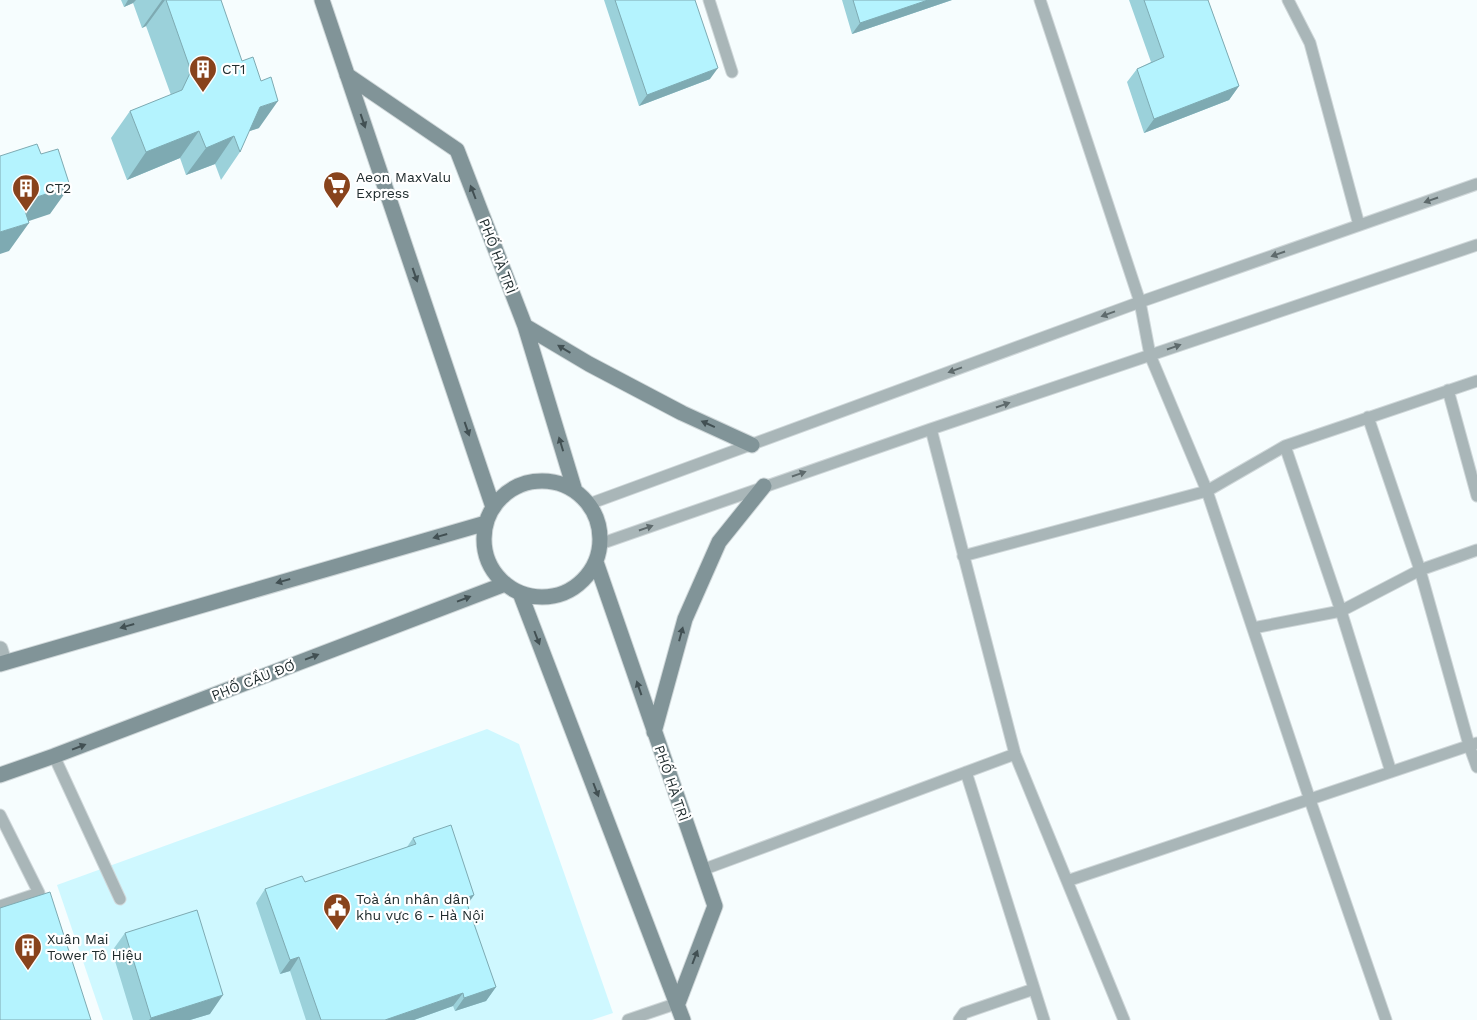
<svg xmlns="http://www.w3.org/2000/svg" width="1477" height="1020" viewBox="0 0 1477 1020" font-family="'Work Sans',sans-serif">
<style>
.built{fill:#cff8ff}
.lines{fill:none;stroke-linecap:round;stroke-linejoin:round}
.lane-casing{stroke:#cfd7d9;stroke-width:13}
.street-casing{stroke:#cfd7d9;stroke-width:17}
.secondary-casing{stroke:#cfd7d9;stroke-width:17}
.lane{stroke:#a9b6b8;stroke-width:11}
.street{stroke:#a9b6b8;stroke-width:15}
.secondary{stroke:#819498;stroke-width:15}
.wall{fill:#9bd1da}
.shaded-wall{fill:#7eaab2}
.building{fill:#b4f3fe;stroke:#7eaab2}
.oneway{fill:#425053}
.oneway2{fill:#5e6a6c}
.labels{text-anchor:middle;stroke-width:4.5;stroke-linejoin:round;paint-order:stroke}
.poi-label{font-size:14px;fill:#202c2e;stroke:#fff;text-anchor:start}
.street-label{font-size:14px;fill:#202c2e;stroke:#fff}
</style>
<rect width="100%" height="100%" fill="#f6fdfe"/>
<path class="built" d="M 487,729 L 519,744 L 613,1013 L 592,1020 L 103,1020 L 57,885 Z"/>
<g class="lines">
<g class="lane-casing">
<path id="lane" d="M 709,0 L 732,72
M 1040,0 L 1140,302 L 1150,355 L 1207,491 L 1310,800 L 1386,1020
M 1288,0 L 1310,43 L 1359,225
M 1448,390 L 1477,496
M 1368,417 L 1420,570 L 1469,745 L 1477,767
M 931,429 L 1015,754 L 1124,1020
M 1285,446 L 1341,611 L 1391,772
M 589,504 L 1140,302 L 1477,184
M 600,544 L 931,429 L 1477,245
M 963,556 L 1207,491 L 1285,446 L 1477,381
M 1253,628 L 1341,611 L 1420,570 L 1477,550
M 54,756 L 120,899
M 966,772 L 1044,1020
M 0,815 L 39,893 L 0,906
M 702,870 L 1015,754
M 1067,881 L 1477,743
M 628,1020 L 678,1003
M 959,1020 L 964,1013 L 1034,989"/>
</g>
<g class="street-casing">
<path id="street" d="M 0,649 L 4,662"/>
</g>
<g class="secondary-casing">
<path id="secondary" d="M 322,0 L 493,507
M 347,75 L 457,150 L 525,326 L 575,491
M 525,326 L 589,364 L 682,413 L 752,445
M484 539a58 58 0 1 1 116 0a58 58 0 1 1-116 0Z
M 596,562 L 715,906 L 678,1003
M 520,593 L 683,1020
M 0,664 L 486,523
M 654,732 L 685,619 L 719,542 L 764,486
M 0,775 L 54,756 L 505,584"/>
</g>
<use href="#lane" class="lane"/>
<use href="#street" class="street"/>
<use href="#secondary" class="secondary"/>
</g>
<path class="wall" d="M 121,0 L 221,0 L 259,128 L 249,131 L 240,152 L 221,180 L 215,164 L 186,175 L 180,158 L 127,180 L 111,138 L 130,111 L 171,95 L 146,26 L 142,28 L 133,3 L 124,7 Z
M 604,0 L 695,0 L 710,79 L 639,106 Z
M 842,0 L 952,0 L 852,34 Z
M 1129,0 L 1208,0 L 1239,86 L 1229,100 L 1144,133 L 1127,82 L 1137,69 L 1151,62 Z
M 413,838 L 474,895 L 467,905 L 496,987 L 486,1001 L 455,1011 L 453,1006 L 414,1020 L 306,1020 L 290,971 L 280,974 L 256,903 L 265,889 L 305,882 L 407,847 Z
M 125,933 L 210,1014 L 190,1020 L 133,1020 L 112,951 Z"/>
<path class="shaded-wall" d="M 128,0 L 136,0 L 133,3 L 124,7 Z
M 162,0 L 165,0 L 146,26 L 142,28 Z
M 928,0 L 952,0 L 852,34 L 860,23 Z
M 718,68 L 710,79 L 639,106 L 647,95 Z
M 1239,86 L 1229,100 L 1144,133 L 1154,119 Z
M 278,101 L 259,128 L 241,134 L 260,107 Z
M 199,131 L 180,158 L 127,180 L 146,152 Z
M 234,136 L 215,164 L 186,175 L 206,148 Z
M 70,186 L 50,214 L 2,230 L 22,202 Z
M 29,223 L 9,251 L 0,254 L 0,232 Z
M 474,895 L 465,908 L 465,898 Z
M 299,957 L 290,971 L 280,974 L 290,960 Z
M 496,987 L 486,1001 L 455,1011 L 464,998 Z
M 463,993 L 453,1006 L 414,1020 L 385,1020 Z
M 223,995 L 210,1014 L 190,1020 L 149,1020 L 151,1018 Z"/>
<path class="building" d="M 166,0 L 221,0 L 242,61 L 253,57 L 261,81 L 271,77 L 278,101 L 260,107 L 240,152 L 234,136 L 206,148 L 199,131 L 146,152 L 130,111 L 182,90 L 191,71 Z
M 615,0 L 695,0 L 718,68 L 647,95 Z
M 853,0 L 928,0 L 860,23 Z
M 1144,0 L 1208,0 L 1239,86 L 1154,119 L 1137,69 L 1164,57 Z
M 37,144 L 41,154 L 58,149 L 70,186 L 22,202 L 29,223 L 0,232 L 0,156 Z
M 451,825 L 474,895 L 465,898 L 496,987 L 464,998 L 463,993 L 385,1020 L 321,1020 L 299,957 L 290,960 L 265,889 L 302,876 L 305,882 L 416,844 L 413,838 Z
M 50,892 L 91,1020 L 0,1020 L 0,908 Z
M 197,910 L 223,995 L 151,1018 L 125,933 Z"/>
<defs><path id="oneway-solid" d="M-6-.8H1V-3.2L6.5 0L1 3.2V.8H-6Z" transform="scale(1.25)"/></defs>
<g class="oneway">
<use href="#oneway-solid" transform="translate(363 121) rotate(71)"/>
<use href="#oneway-solid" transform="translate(473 192) rotate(-111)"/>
<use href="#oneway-solid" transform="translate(415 275) rotate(71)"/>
<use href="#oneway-solid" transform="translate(564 349) rotate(-149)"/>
<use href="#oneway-solid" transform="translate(708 424) rotate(-156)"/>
<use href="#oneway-solid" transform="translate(467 429) rotate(71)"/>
<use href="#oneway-solid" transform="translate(561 444) rotate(-107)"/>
<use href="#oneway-solid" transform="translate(440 536) rotate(164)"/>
<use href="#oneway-solid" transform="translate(283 581) rotate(164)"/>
<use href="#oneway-solid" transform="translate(464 599) rotate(-21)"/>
<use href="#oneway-solid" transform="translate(127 626) rotate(164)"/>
<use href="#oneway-solid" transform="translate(681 634) rotate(-75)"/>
<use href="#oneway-solid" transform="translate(537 638) rotate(69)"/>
<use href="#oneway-solid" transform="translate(312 657) rotate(-21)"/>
<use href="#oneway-solid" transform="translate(639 688) rotate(-109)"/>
<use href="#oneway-solid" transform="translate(79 747) rotate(-21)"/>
<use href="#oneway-solid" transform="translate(596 790) rotate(69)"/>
<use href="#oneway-solid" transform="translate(695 957) rotate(-69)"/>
</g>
<g class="oneway2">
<use href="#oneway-solid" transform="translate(1431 200) rotate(161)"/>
<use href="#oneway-solid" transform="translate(1278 254) rotate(161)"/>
<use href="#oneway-solid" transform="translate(1108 314) rotate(160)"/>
<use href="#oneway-solid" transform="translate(1174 347) rotate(-19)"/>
<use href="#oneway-solid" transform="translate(955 370) rotate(160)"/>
<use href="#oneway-solid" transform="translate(1003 405) rotate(-19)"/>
<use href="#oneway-solid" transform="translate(799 474) rotate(-19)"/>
<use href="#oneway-solid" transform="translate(646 528) rotate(-19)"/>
</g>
<defs>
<g id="building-pin" transform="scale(1.4375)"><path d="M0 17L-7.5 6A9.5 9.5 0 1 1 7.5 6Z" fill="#88431c" stroke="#fff"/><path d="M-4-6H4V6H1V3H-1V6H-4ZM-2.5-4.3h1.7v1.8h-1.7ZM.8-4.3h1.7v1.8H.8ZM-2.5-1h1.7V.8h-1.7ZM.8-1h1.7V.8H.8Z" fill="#fff"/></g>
<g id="supermarket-pin" transform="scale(1.4375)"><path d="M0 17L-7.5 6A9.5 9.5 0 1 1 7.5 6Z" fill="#88431c" stroke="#fff"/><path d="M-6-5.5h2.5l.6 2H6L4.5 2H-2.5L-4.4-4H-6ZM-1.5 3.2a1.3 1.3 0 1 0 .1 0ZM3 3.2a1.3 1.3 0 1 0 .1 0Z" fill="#fff"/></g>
<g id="civic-pin" transform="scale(1.4375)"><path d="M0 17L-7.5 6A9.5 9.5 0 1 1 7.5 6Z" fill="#88431c" stroke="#fff"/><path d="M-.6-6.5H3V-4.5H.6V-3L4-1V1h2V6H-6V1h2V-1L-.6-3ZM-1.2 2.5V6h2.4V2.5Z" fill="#fff"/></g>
</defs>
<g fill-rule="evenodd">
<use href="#building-pin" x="203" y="69"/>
<use href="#supermarket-pin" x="337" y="185"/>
<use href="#building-pin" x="26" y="188"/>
<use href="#civic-pin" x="337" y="907"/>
<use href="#building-pin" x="28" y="947"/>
</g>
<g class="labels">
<g class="poi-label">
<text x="222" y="74">CT1</text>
<text x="356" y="182">Aeon MaxValu<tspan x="356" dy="16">Express</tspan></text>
<text x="45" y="193">CT2</text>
<text x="356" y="904">Toà án nhân dân<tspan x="356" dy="16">khu vực 6 - Hà Nội</tspan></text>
<text x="47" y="944">Xuân Mai<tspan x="47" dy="16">Tower Tô Hiệu</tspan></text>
</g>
<g class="street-label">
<text transform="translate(498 256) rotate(69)" y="5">PHỐ HÀ TRÌ</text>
<text transform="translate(253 680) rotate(-21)" y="5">PHỐ CẦU ĐƠ</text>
<text transform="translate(672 783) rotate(71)" y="5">PHỐ HÀ TRÌ</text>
</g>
</g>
</svg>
